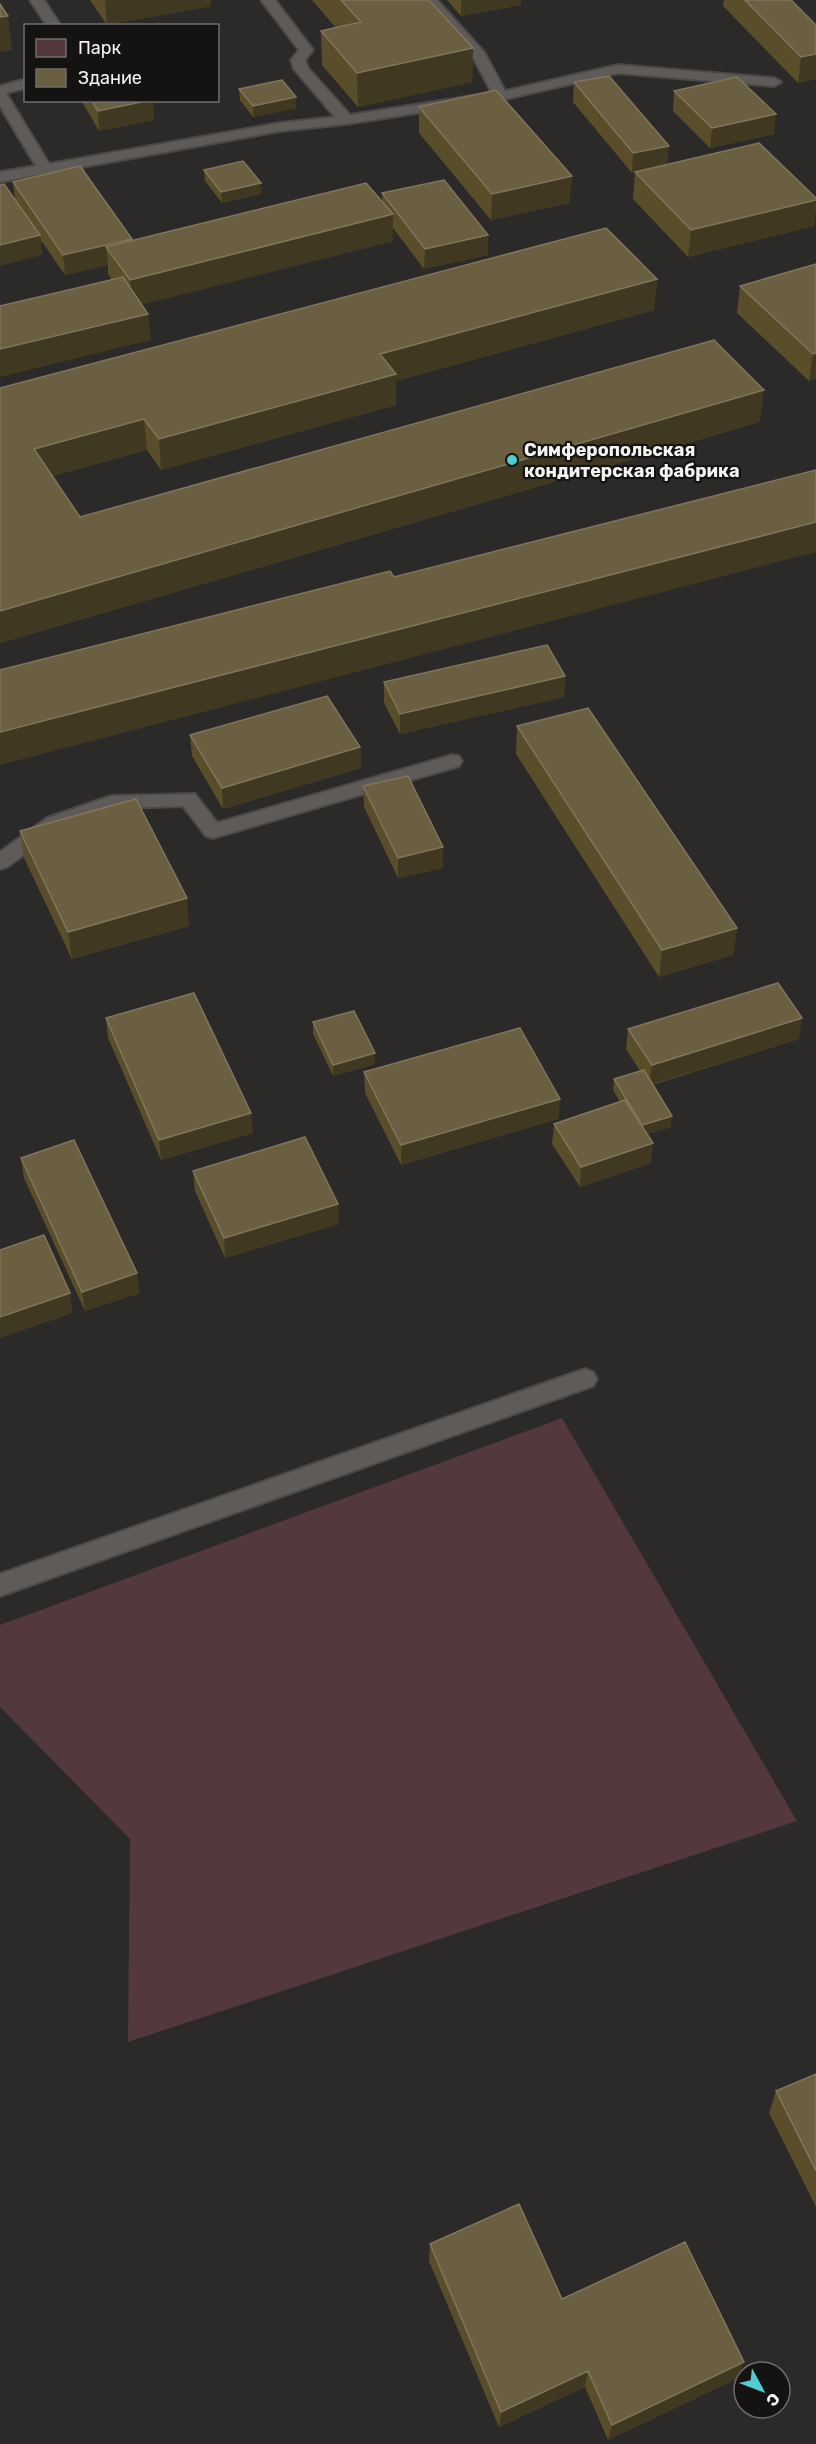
<svg xmlns="http://www.w3.org/2000/svg" width="816" height="2444" viewBox="0 0 816 2444" font-family="Rubik,sans-serif">
<style>
.green{fill:#53383d}
.lines{fill:none;stroke-linecap:round;stroke-linejoin:round}
.service-casing{stroke:#4b4947;stroke-width:4}
.service{fill:#5e5b59;fill-rule:evenodd}
.wall{fill:#5a4d2a}
.shaded-wall{fill:#403821}
.building{fill:#6a5f40;stroke:#80765c;stroke-width:1.5}
.poi-dot{fill:#51ccd1;stroke:#141312;stroke-width:2}
.labels{text-anchor:middle;stroke-width:4.5;stroke-linejoin:round;paint-order:stroke}
.far-poi-label{font-size:18px;font-weight:bold;fill:#f4f3f2;stroke:#141312;text-anchor:start}
</style>
<rect width="100%" height="100%" fill="#2c2a29"/>
<path class="green" d="M 562,1418 L 797,1821 L 128,2042 L 130,1839 L 0,1707 L 0,1625 Z"/>
<g class="lines">
<g class="service-casing">
<path id="service" d="M 30,0 L 44,0 L 61,26 L 47,26 Z
M 261,0 L 275,0 L 313,50 L 305,60 L 308,68 L 350,115 L 492,93 L 473,57 L 423,0 L 437,0 L 484,52 L 505,91 L 618,65 L 774,78 L 781,82 L 774,86 L 618,73 L 501,100 L 346,124 L 280,131 L 0,182 L 0,172 L 36,166 L 0,106 L 0,86 L 26,79 L 26,88 L 6,93 L 49,164 L 280,123 L 335,117 L 294,69 L 291,60 L 299,50 Z
M 452,755 L 459,756 L 462,761 L 459,766 L 213,838 L 206,836 L 183,806 L 119,808 L 61,828 L 7,867 L 0,869 L 0,852 L 47,818 L 111,796 L 195,794 L 217,823 Z
M 585,1369 L 593,1372 L 597,1379 L 593,1386 L 0,1596 L 0,1574 Z"/>
</g>
<use href="#service" class="service"/>
</g>
<path class="wall" d="M 90,0 L 211,0 L 211,6 L 107,25 Z
M 312,0 L 429,0 L 473,48 L 472,82 L 358,107 L 322,65 L 321,31 L 336,28 Z
M 447,0 L 521,0 L 521,5 L 461,16 Z
M 724,0 L 791,0 L 816,25 L 816,79 L 798,83 L 723,6 Z
M 574,82 L 667,165 L 816,198 L 816,208 L 814,226 L 688,257 L 633,199 L 635,172 L 644,170 L 632,173 L 573,102 Z
M 239,89 L 296,108 L 253,117 L 240,100 Z
M 674,91 L 774,134 L 710,148 L 673,111 Z
M 81,100 L 153,100 L 154,120 L 99,131 Z
M 419,107 L 570,203 L 491,220 L 419,133 Z
M 204,170 L 261,183 L 261,194 L 222,203 L 205,181 Z
M 13,182 L 132,241 L 382,202 L 382,193 L 488,255 L 424,269 L 393,228 L 393,241 L 142,304 L 151,340 L 108,274 L 108,265 L 65,275 L 40,239 L 42,255 L 15,200 Z
M 816,264 L 816,379 L 809,381 L 737,313 L 740,286 Z
M 657,279 L 654,310 L 396,381 L 396,405 L 161,470 L 147,450 L 52,476 L 80,517 L 760,422 L 0,643 L 0,388 Z
M 565,676 L 564,697 L 400,734 L 384,703 L 384,682 Z
M 517,726 L 737,928 L 733,955 L 659,977 L 516,754 Z
M 190,735 L 360,747 L 361,768 L 223,809 L 192,756 Z
M 363,786 L 443,868 L 398,878 L 364,807 Z
M 20,831 L 189,926 L 72,959 L 24,858 Z
M 106,1018 L 253,1133 L 161,1160 L 108,1038 Z
M 313,1022 L 375,1064 L 333,1076 L 313,1034 Z
M 628,1029 L 799,1039 L 652,1085 L 671,1127 L 647,1134 L 651,1163 L 580,1187 L 552,1144 L 554,1124 L 620,1102 L 613,1090 L 614,1079 L 640,1071 L 626,1049 Z
M 364,1072 L 560,1099 L 558,1119 L 401,1165 L 365,1093 Z
M 21,1158 L 140,1293 L 85,1311 L 24,1178 Z
M 193,1171 L 339,1224 L 225,1258 L 195,1191 Z
M 816,2074 L 816,2207 L 769,2113 L 776,2091 Z
M 430,2244 L 562,2299 L 738,2378 L 608,2440 L 585,2387 L 499,2427 L 429,2261 Z"/>
<path class="shaded-wall" d="M 105,0 L 211,0 L 211,6 L 107,25 Z
M 461,0 L 521,0 L 521,5 L 461,16 Z
M 8,16 L 12,50 L 0,52 L 0,17 Z
M 473,48 L 472,82 L 358,107 L 357,73 Z
M 816,54 L 816,79 L 798,83 L 801,57 Z
M 296,97 L 296,108 L 253,117 L 253,106 Z
M 153,100 L 154,120 L 99,131 L 98,111 Z
M 776,114 L 774,134 L 710,148 L 712,128 Z
M 669,146 L 667,166 L 632,173 L 633,153 Z
M 572,176 L 570,203 L 491,220 L 492,194 Z
M 261,183 L 261,194 L 222,203 L 221,192 Z
M 816,200 L 814,226 L 688,257 L 691,230 Z
M 393,214 L 393,241 L 133,307 L 130,280 Z
M 40,235 L 42,255 L 0,266 L 0,245 Z
M 488,235 L 488,255 L 424,269 L 425,249 Z
M 132,239 L 133,259 L 106,247 L 108,265 L 65,275 L 63,255 Z
M 657,279 L 654,310 L 396,381 L 396,405 L 161,470 L 159,439 L 380,354 Z
M 148,314 L 151,340 L 0,377 L 0,349 Z
M 816,353 L 816,379 L 809,381 L 813,354 Z
M 764,390 L 760,422 L 0,643 L 0,611 Z
M 144,419 L 147,450 L 38,480 L 34,449 Z
M 816,522 L 816,552 L 0,765 L 0,732 Z
M 565,676 L 564,697 L 400,734 L 400,714 Z
M 360,747 L 361,768 L 223,809 L 222,788 Z
M 443,847 L 443,868 L 398,878 L 398,858 Z
M 187,898 L 189,926 L 72,959 L 68,932 Z
M 737,928 L 733,955 L 659,977 L 662,950 Z
M 802,1018 L 799,1039 L 649,1085 L 652,1065 Z
M 375,1053 L 375,1064 L 333,1076 L 333,1065 Z
M 560,1099 L 558,1119 L 401,1165 L 401,1145 Z
M 251,1113 L 253,1133 L 161,1160 L 159,1140 Z
M 672,1116 L 671,1127 L 640,1136 L 642,1125 Z
M 653,1143 L 651,1163 L 580,1187 L 581,1167 Z
M 338,1204 L 339,1224 L 225,1258 L 224,1238 Z
M 137,1273 L 140,1293 L 85,1311 L 82,1292 Z
M 70,1293 L 73,1313 L 0,1338 L 0,1317 Z
M 744,2362 L 738,2378 L 608,2440 L 612,2425 Z
M 588,2371 L 585,2387 L 499,2427 L 501,2412 Z"/>
<path class="building" d="M 341,0 L 429,0 L 473,48 L 357,73 L 321,31 L 361,22 Z
M 745,0 L 791,0 L 816,25 L 816,54 L 801,57 Z
M 0,4 L 8,16 L 0,17 Z
M 609,76 L 669,146 L 633,153 L 574,82 Z
M 737,77 L 776,114 L 712,128 L 674,91 Z
M 282,80 L 296,97 L 253,106 L 239,89 Z
M 496,90 L 572,176 L 492,194 L 419,107 Z
M 91,100 L 151,100 L 98,111 Z
M 759,143 L 816,198 L 816,200 L 691,230 L 635,172 Z
M 243,161 L 261,183 L 221,192 L 204,170 Z
M 80,166 L 132,239 L 63,255 L 13,182 Z
M 444,180 L 488,235 L 425,249 L 382,193 Z
M 366,183 L 393,214 L 130,280 L 106,247 Z
M 4,184 L 40,235 L 0,245 L 0,185 Z
M 606,228 L 657,279 L 380,354 L 396,374 L 159,439 L 144,419 L 34,449 L 80,517 L 714,340 L 764,390 L 0,611 L 0,388 Z
M 816,264 L 816,353 L 813,354 L 740,286 Z
M 123,277 L 148,314 L 0,349 L 0,306 Z
M 816,470 L 816,522 L 0,732 L 0,670 L 390,571 L 394,577 Z
M 547,645 L 565,676 L 400,714 L 384,682 Z
M 327,696 L 360,747 L 222,788 L 190,735 Z
M 588,708 L 737,928 L 662,950 L 517,726 Z
M 408,776 L 443,847 L 398,858 L 363,786 Z
M 136,799 L 187,898 L 68,932 L 20,831 Z
M 778,983 L 802,1018 L 652,1065 L 628,1029 Z
M 194,993 L 251,1113 L 159,1140 L 106,1018 Z
M 354,1011 L 375,1053 L 333,1065 L 313,1022 Z
M 520,1028 L 560,1099 L 401,1145 L 364,1072 Z
M 644,1070 L 672,1116 L 642,1125 L 614,1079 Z
M 625,1100 L 653,1143 L 581,1167 L 554,1124 Z
M 305,1137 L 338,1204 L 224,1238 L 193,1171 Z
M 74,1140 L 137,1273 L 82,1292 L 21,1158 Z
M 44,1235 L 70,1293 L 0,1317 L 0,1250 Z
M 816,2074 L 816,2171 L 776,2091 Z
M 519,2204 L 562,2299 L 685,2242 L 744,2362 L 612,2425 L 588,2371 L 501,2412 L 430,2244 Z"/>
<circle class="poi-dot" cx="512" cy="460" r="6"/>
<g class="labels">
<g class="far-poi-label">
<text x="524" y="456">Симферопольская<tspan x="524" dy="21">кондитерская фабрика</tspan></text>
</g>
</g>
<rect x="24" y="24" width="195" height="78" fill="#141312" stroke="#6e6d6c" stroke-width="1.5"/>
<rect x="36" y="39" width="30" height="18" fill="#53383d" stroke="#6e6d6c" stroke-width="1.5"/>
<text x="78" y="54" font-size="18" fill="#f4f3f2">Парк</text>
<rect x="36" y="69" width="30" height="18" fill="#6a5f40" stroke="#6e6d6c" stroke-width="1.5"/>
<text x="78" y="84" font-size="18" fill="#f4f3f2">Здание</text>
<g transform="translate(762 2390) rotate(131)"><circle r="28" fill="#141312" stroke="#6e6d6c" stroke-width="1.5"/>
<path d="M0-4.5L10 22L0 15L-10 22Z" fill="#51ccd1"/>
<text y="-9" font-size="16" font-weight="bold" text-anchor="middle" fill="#f4f3f2">С</text>
</g>
</svg>
